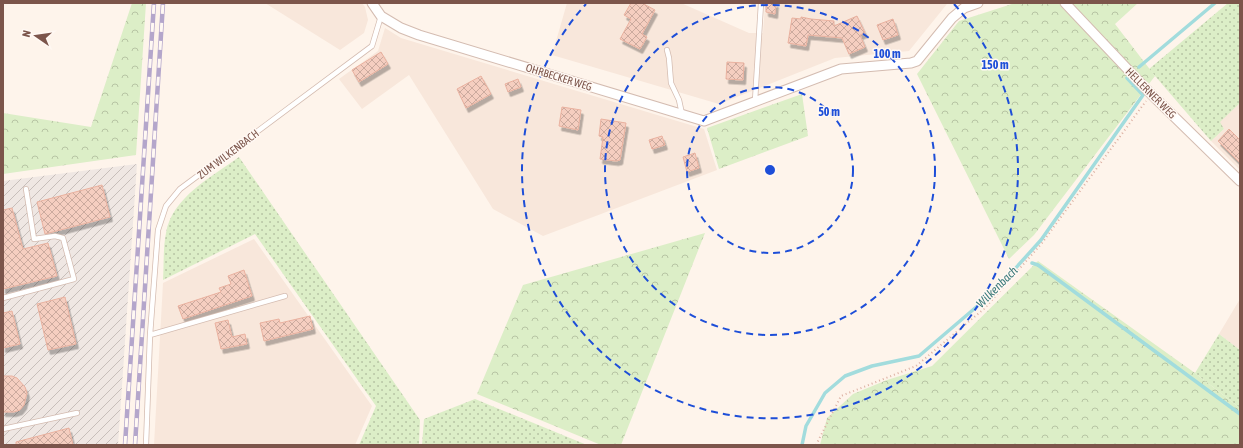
<svg xmlns="http://www.w3.org/2000/svg" width="1243" height="448" viewBox="0 0 1243 448" font-family="'Asap Condensed',sans-serif">
<style>
.residential{fill:#f8e7db}
.industrial{fill:url(#industrial-furrows)}
.grass{fill:url(#grass-dots)}
.forest{fill:url(#forest-crowns)}
.lines{fill:none;stroke-linecap:round;stroke-linejoin:round}
.stream{stroke:#a2dcdd;stroke-width:3.5}
.building{fill:url(#building-cross-hatch);stroke:#e9b19f;filter:url(#shadow)}
.lane-casing{stroke:#d4bcb1;stroke-width:6}
.street-casing{stroke:#d4bcb1;stroke-width:11}
.path{stroke:#dcb0a2;stroke-width:2;stroke-dasharray:1 3;stroke-linecap:butt}
.lane{stroke:#fff;stroke-width:4.5}
.street{stroke:#fff;stroke-width:9}
.rail-casing{stroke:#b4a6cb;stroke-width:4.5}
.rail{stroke:#fff8f3;stroke-width:3;stroke-dasharray:9;stroke-linecap:butt}
.ring{fill:none;stroke:#1d4ed8;stroke-width:2;stroke-dasharray:7 5}
.labels{text-anchor:middle;stroke-width:3;stroke-linejoin:round;paint-order:stroke}
.street-label{font-size:11px;fill:#7c554b;stroke:#fff8f3}
.water-label{font-size:12px;font-style:italic;fill:#3a797a;stroke:#fff8f3}
.centre{fill:#1d4ed8;stroke:#fff8f3;stroke-width:2}
.ring-label{font-size:12px;text-anchor:middle;font-weight:bold;fill:#1d4ed8;stroke:#fff8f3;stroke-width:3;stroke-linejoin:round;paint-order:stroke}
</style>
<defs>
<pattern id="industrial-furrows" width="10" height="10" patternUnits="userSpaceOnUse"><rect width="10" height="10" fill="#efe7e3"/><path d="M-1 1l2-2M0 10L10 0M9 11l2-2" fill="none" stroke="#c7beba"/></pattern>
<pattern id="grass-dots" width="8" height="8" patternUnits="userSpaceOnUse"><rect width="8" height="8" fill="#dceec7"/><path d="M2 2h.1M6 6h.1" fill="none" stroke="#b7c4a4" stroke-width="1.8" stroke-linecap="round"/></pattern>
<pattern id="forest-crowns" width="20" height="18" patternUnits="userSpaceOnUse"><rect width="20" height="18" fill="#dceec7"/><path d="M2 6a3 3 0 1 1 6 0M12 15a3 3 0 1 1 6 0" fill="none" stroke="#b7c4a4"/></pattern>
<pattern id="building-cross-hatch" width="8" height="8" patternUnits="userSpaceOnUse"><rect width="8" height="8" fill="#f5cec0"/><path d="M0 0l8 8M0 8l8-8" fill="none" stroke="#cbaa9e"/></pattern>
<filter id="shadow"><feDropShadow dx="2.5" dy="4.5" stdDeviation="0" flood-color="#0004"/></filter>
</defs>
<rect width="100%" height="100%" fill="#fef4eb"/>
<path class="residential" d="M 265,3 L 362,3 L 365,7 L 368,20 L 364,33 L 340,50 Z
M 567,3 L 681,3 L 749,33 L 763,33 L 765,3 L 947,4 L 909,51 L 835,58 L 719,104 L 552,55 Z
M 385,28 L 401,38 L 704,129 L 717,170 L 543,236 L 493,209 L 409,75 L 362,109 L 339,79 L 378,51 Z
M 1239,104 L 1240,105 L 1240,170 L 1211,141 L 1224,129 L 1219,122 Z
M 254,239 L 372,406 L 355,445 L 154,445 L 163,283 Z
M 1240,299 L 1240,350 L 1219,334 Z"/>
<path class="industrial" d="M 137,164 L 118,445 L 3,445 L 3,181 Z"/>
<path class="grass" d="M 1228,3 L 1240,3 L 1240,105 L 1239,104 L 1220,122 L 1224,129 L 1211,141 L 1149,69 Z
M 239,157 L 420,420 L 419,445 L 359,445 L 376,406 L 255,234 L 163,280 C 164,264 163,248 166,233 C 172,197 212,177 239,157 Z
M 1219,334 L 1240,350 L 1240,408 L 1195,373 Z
M 475,399 L 587,445 L 422,445 L 424,419 Z"/>
<path class="forest" d="M 132,3 L 146,3 L 136,155 L 3,174 L 3,113 L 91,127 Z
M 1015,3 L 1138,3 L 1115,24 L 1155,76 L 1034,235 L 1009,259 L 917,74 L 959,21 Z
M 802,94 L 808,136 L 719,169 L 707,128 Z
M 705,233 L 621,445 L 601,445 L 477,394 L 523,285 Z
M 1038,261 L 1195,373 L 1240,408 L 1240,445 L 820,445 L 827,418 L 853,394 L 887,380 L 932,366 Z"/>
<g class="lines">
<path class="stream" d="M 1139,67 L 1215,3
M 1032,263 L 1038,265 L 1240,414
M 802,445 L 806,426 L 825,393 L 845,376 L 872,366 L 919,356 L 995,291 L 1041,240 L 1143,95 L 1127,78"/>
</g>
<path class="building" d="M 631,3 L 642,3 L 655,10 L 642,34 L 647,37 L 640,49 L 620,39 L 631,19 L 624,15 Z
M 766,3 L 776,3 L 775,14 L 766,12 Z
M 857,16 L 865,33 L 860,35 L 865,47 L 849,54 L 842,38 L 808,35 L 806,46 L 788,43 L 792,18 L 801,19 L 801,17 L 811,19 L 834,21 L 834,26 Z
M 893,19 L 898,35 L 883,40 L 877,25 Z
M 381,52 L 388,64 L 359,82 L 352,70 Z
M 727,62 L 744,63 L 743,80 L 726,79 Z
M 481,76 L 491,94 L 466,108 L 457,89 Z
M 518,79 L 521,87 L 508,92 L 505,84 Z
M 562,107 L 581,110 L 578,130 L 559,126 Z
M 601,119 L 626,123 L 620,160 L 616,161 L 600,159 L 603,137 L 599,136 Z
M 1229,129 L 1240,140 L 1240,163 L 1218,141 Z
M 662,136 L 665,145 L 652,149 L 649,140 Z
M 695,153 L 699,168 L 687,172 L 683,157 Z
M 102,185 L 110,217 L 45,234 L 37,202 Z
M 12,208 L 23,249 L 48,243 L 57,276 L 3,289 L 3,210 Z
M 244,270 L 252,296 L 183,319 L 178,306 L 221,292 L 219,288 L 231,284 L 228,276 Z
M 65,297 L 76,344 L 48,350 L 37,304 Z
M 12,311 L 20,344 L 3,348 L 3,313 Z
M 310,316 L 313,329 L 264,341 L 260,323 L 279,319 L 280,323 Z
M 228,320 L 232,337 L 245,334 L 247,344 L 221,349 L 215,323 Z
M 3,376 L 12,376 L 17,378 L 25,387 L 27,393 L 24,405 L 20,410 L 14,412 L 3,412 Z
M 69,428 L 73,445 L 16,445 L 16,442 Z"/>
<g class="lines">
<g class="lane-casing">
<path id="lane" d="M 667,50 L 669,58 L 671,83 L 679,100 L 682,114
M 755,101 L 761,3
M 3,298 L 74,279 L 63,238 L 55,236 L 34,239 L 26,189
M 150,335 L 285,296
M 3,429 L 77,413
M 146,445 L 150,335 L 158,230 L 166,206 L 180,189 L 372,46 L 381,16"/>
</g>
<g class="street-casing">
<path id="street" d="M 372,3 L 381,16 L 401,28 L 419,35 L 704,121 L 841,69 L 911,63 L 917,61 L 952,18 L 964,8 L 978,3
M 1065,3 L 1151,94 L 1240,181"/>
</g>
<path class="path" d="M 816,445 L 841,396 L 916,366 L 985,308 L 1042,243 L 1146,101"/>
<use href="#lane" class="lane"/>
<use href="#street" class="street"/>
<g class="rail-casing">
<path id="rail" d="M 125,445 L 154,3
M 135,445 L 163,3"/>
</g>
<use href="#rail" class="rail"/>
</g>
<g class="ring">
<circle cx="770" cy="170" r="83"/>
<circle cx="770" cy="170" r="165"/>
<path d="M954 4A248 248 0 1 1 586 4"/>
</g>
<g class="labels">
<g class="street-label">
<text transform="translate(559 77) rotate(17)" y="4">OHRBECKER WEG</text>
<text transform="translate(1151 93) rotate(45)" y="4">HELLERNER WEG</text>
<text transform="translate(228 154) rotate(-37)" y="4">ZUM WILKENBACH</text>
</g>
<g class="water-label">
<text transform="translate(997 287) rotate(-45)" y="4">Wilkenbach</text>
</g>
</g>
<circle cx="770" cy="170" r="6" class="centre"/>
<g class="ring-label">
<text x="887" y="58">100 m</text>
<text x="995" y="69">150 m</text>
<text x="829" y="116">50 m</text>
</g>
<rect width="1243" height="448" fill="none" stroke="#7c554b" stroke-width="8"/>
<g transform="translate(36 36) rotate(283)" stroke="#fff8f3" stroke-width="3" paint-order="stroke">
<path d="M0-3L7 15L0 10L-7 15Z" fill="#7c554b"/>
<text y="-6" font-size="11" font-weight="bold" text-anchor="middle" fill="#7c554b">N</text>
</g>
</svg>
